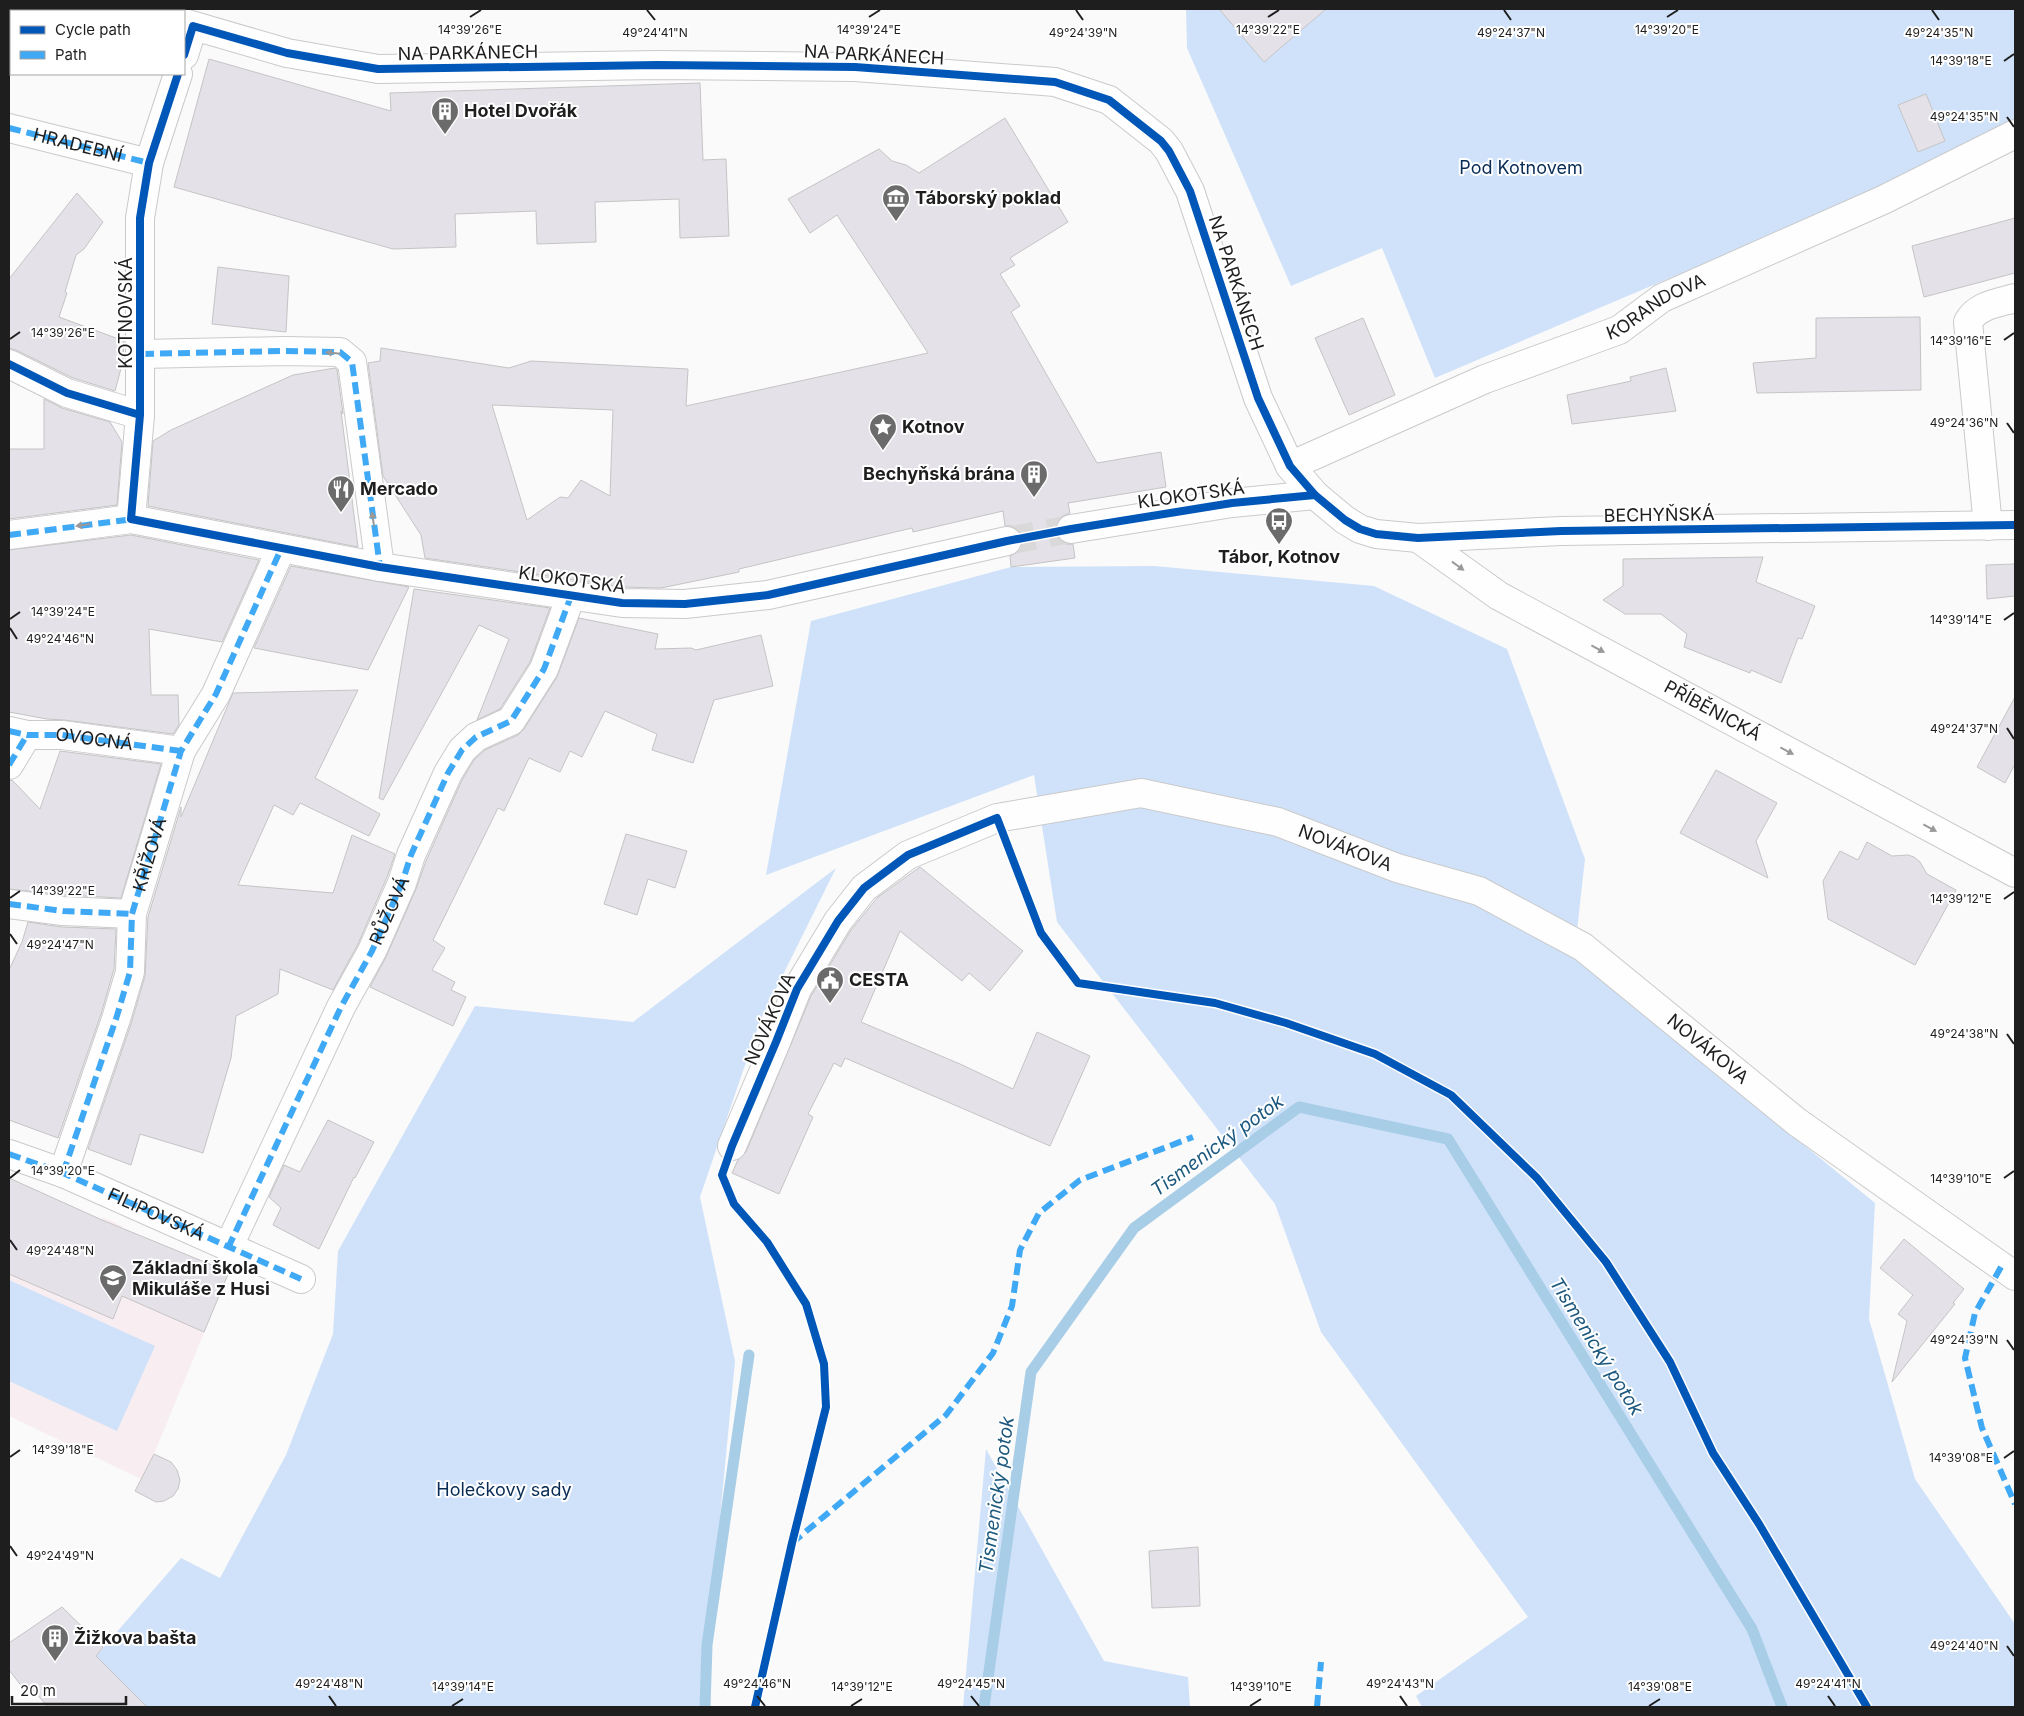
<svg xmlns="http://www.w3.org/2000/svg" width="2024" height="1716" viewBox="0 0 2024 1716" font-family="Inter,sans-serif">
<style>
.education{fill:#f8edf0}
.green{fill:#d0e2f9}
.lines{fill:none;stroke-linecap:round;stroke-linejoin:round}
.stream{stroke:#a8cde7;stroke-width:11}
.building{fill:#e5e1e8;stroke:#c5c4c5;fill-rule:evenodd}
.street-tunnel{stroke:#d9d9d9;stroke-width:28;stroke-dasharray:28 14;stroke-linecap:butt}
.street-casing{stroke:#cacacb;stroke-width:30}
.secondary-casing{stroke:#cacacb;stroke-width:30}
.street{stroke:#fefefe;stroke-width:28}
.secondary{stroke:#fefefe;stroke-width:28}
.quiet{stroke:#3fa9f5;stroke-width:6;stroke-dasharray:12 6;stroke-linecap:butt}
.cycleway-casing{stroke:#fff;stroke-width:11}
.cycleway{stroke:#0057b8;stroke-width:8}
.oneway{fill:#999}
.ticks{fill:none;stroke:#1e1e1e;stroke-width:2}
.labels{text-anchor:middle;stroke-width:4;stroke-linejoin:round;paint-order:stroke}
.street-label{font-size:18px;fill:#1e1e1e;stroke:#fff}
.poi-label{font-size:18px;font-weight:bold;fill:#1e1e1e;stroke:#fff;text-anchor:start}
.park-label{font-size:18px;fill:#082c56;stroke:#fff}
.water-label{font-size:19px;font-style:italic;fill:#1d597e;stroke:#fff}
.ticks-label{font-size:12px;text-anchor:middle;fill:#1e1e1e;stroke:#fff;stroke-width:4;stroke-linejoin:round;paint-order:stroke}
</style>
<rect width="100%" height="100%" fill="#fafafa"/>
<path class="education" d="M 9,1180 L 43,1193 L 42,1194 L 101,1220 L 103,1217 L 122,1226 L 122,1228 L 229,1272 L 154,1454 L 141,1479 L 9,1416 Z"/>
<path class="green" d="M 1186,9 L 2015,9 L 2015,119 L 1832,209 L 1435,378 L 1382,248 L 1291,286 L 1187,48 Z
M 1154,566 L 1374,586 L 1507,649 L 1585,859 L 1574,957 L 1875,1203 L 1869,1319 L 1915,1479 L 2015,1624 L 2015,1707 L 1422,1707 L 1416,1696 L 1528,1617 L 1321,1332 L 1275,1204 L 1057,922 L 1034,775 L 766,875 L 811,621 L 1011,567 Z
M 836,868 L 760,1021 L 700,1197 L 735,1361 L 702,1707 L 147,1707 L 96,1656 L 181,1558 L 220,1578 L 286,1455 L 333,1334 L 338,1251 L 475,1006 L 633,1022 Z
M 9,1280 L 155,1346 L 117,1431 L 9,1381 Z
M 986,1449 L 1104,1661 L 1188,1677 L 1190,1707 L 963,1707 Z"/>
<g class="lines">
<path class="stream" d="M 705,1707 L 707,1645 L 749,1355
M 984,1707 L 1031,1372 L 1134,1228 L 1299,1107 L 1448,1139 L 1752,1629 L 1782,1707"/>
</g>
<path class="building" d="M 1219,9 L 1326,9 L 1264,62 Z
M 209,59 L 391,111 L 390,93 L 700,83 L 703,160 L 726,159 L 729,236 L 680,238 L 679,199 L 595,202 L 596,242 L 537,244 L 536,211 L 455,214 L 456,247 L 393,249 L 174,187 Z
M 1926,94 L 1945,141 L 1918,152 L 1898,105 Z
M 1005,118 L 1068,222 L 1010,258 L 1015,265 L 1000,274 L 1020,306 L 1011,312 L 1097,463 L 1161,452 L 1166,487 L 1068,503 L 1070,513 L 1061,517 L 1057,523 L 1056,531 L 1059,539 L 1066,544 L 1073,544 L 1075,558 L 1011,567 L 1010,556 L 1018,552 L 1022,546 L 1022,538 L 1018,530 L 1012,526 L 1005,526 L 1003,511 L 913,532 L 912,528 L 739,569 L 739,572 L 661,588 L 623,587 L 425,558 L 421,535 L 383,476 L 368,363 L 380,361 L 381,348 L 509,368 L 531,361 L 688,369 L 686,406 L 928,353 L 837,215 L 810,233 L 788,199 L 879,149 L 892,161 L 906,165 L 919,173 ZM 492,405 L 613,410 L 610,496 L 581,480 L 568,498 L 560,497 L 527,520 Z
M 77,193 L 103,222 L 84,249 L 76,255 L 65,292 L 67,293 L 59,317 L 124,341 L 123,361 L 115,391 L 73,378 L 16,350 L 9,348 L 9,279 Z
M 2015,218 L 2015,273 L 1924,297 L 1912,246 Z
M 218,267 L 289,276 L 286,332 L 212,324 Z
M 1920,317 L 1921,390 L 1757,393 L 1753,363 L 1816,358 L 1816,318 Z
M 1363,318 L 1395,395 L 1349,415 L 1315,338 Z
M 335,368 L 337,370 L 343,414 L 341,411 L 358,547 L 148,506 L 153,441 L 171,430 L 293,375 Z
M 1666,368 L 1676,411 L 1572,424 L 1567,395 L 1631,381 L 1630,377 Z
M 44,399 L 62,408 L 110,422 L 122,442 L 117,505 L 9,519 L 9,449 L 44,449 Z
M 131,535 L 259,560 L 222,642 L 149,629 L 151,695 L 178,695 L 179,725 L 173,734 L 64,720 L 47,719 L 9,712 L 9,550 Z
M 1763,557 L 1756,582 L 1815,606 L 1802,639 L 1798,638 L 1781,683 L 1751,670 L 1750,673 L 1684,647 L 1687,634 L 1661,614 L 1625,614 L 1603,600 L 1623,586 L 1623,559 Z
M 2015,564 L 2015,596 L 1987,599 L 1986,565 Z
M 291,566 L 409,587 L 368,670 L 254,648 Z
M 414,589 L 550,608 L 530,662 L 500,709 L 477,720 L 509,639 L 479,625 L 383,800 L 379,798 Z
M 579,618 L 658,634 L 655,649 L 691,648 L 696,650 L 761,635 L 773,686 L 714,700 L 693,763 L 652,750 L 657,734 L 605,711 L 582,757 L 570,751 L 560,772 L 529,758 L 504,811 L 498,808 L 433,940 L 445,948 L 432,970 L 455,982 L 451,990 L 466,997 L 453,1026 L 370,987 L 386,957 L 416,889 L 426,861 L 462,780 L 474,760 L 485,750 L 518,735 L 524,729 L 557,677 Z
M 358,690 L 315,778 L 380,814 L 369,836 L 300,803 L 293,815 L 274,805 L 238,885 L 333,893 L 352,835 L 395,854 L 387,877 L 358,944 L 333,990 L 280,969 L 278,994 L 236,1016 L 231,1058 L 203,1153 L 140,1134 L 131,1165 L 88,1149 L 131,1024 L 145,976 L 148,917 L 181,807 L 181,817 L 233,693 Z
M 2015,697 L 2015,764 L 2005,783 L 1977,767 Z
M 60,751 L 161,764 L 121,898 L 64,895 L 9,889 L 9,781 L 12,780 L 40,809 Z
M 1716,770 L 1777,803 L 1756,841 L 1768,878 L 1680,833 Z
M 626,834 L 687,851 L 675,888 L 648,879 L 637,915 L 604,904 Z
M 1867,842 L 1892,856 L 1908,855 L 1914,857 L 1920,862 L 1927,874 L 1956,890 L 1915,965 L 1828,919 L 1823,881 L 1840,851 L 1858,860 Z
M 920,867 L 1023,951 L 990,991 L 969,973 L 962,981 L 900,931 L 861,1022 L 960,1064 L 1013,1089 L 1037,1032 L 1090,1056 L 1050,1146 L 845,1058 L 841,1067 L 834,1063 L 808,1114 L 813,1117 L 779,1194 L 732,1173 L 738,1160 L 746,1152 L 811,996 L 851,930 L 878,897 Z
M 28,922 L 62,927 L 116,929 L 114,969 L 101,1014 L 58,1138 L 9,1120 L 9,970 L 22,942 Z
M 328,1120 L 374,1142 L 355,1178 L 354,1177 L 319,1249 L 273,1225 L 281,1208 L 269,1197 L 284,1165 L 300,1172 Z
M 9,1178 L 102,1220 L 229,1272 L 204,1332 L 122,1296 L 113,1319 L 9,1274 Z
M 1904,1239 L 1964,1289 L 1953,1303 L 1955,1304 L 1892,1382 L 1907,1321 L 1898,1314 L 1913,1295 L 1880,1268 Z
M 154,1454 L 171,1462 L 177,1470 L 180,1480 L 178,1489 L 173,1496 L 164,1501 L 156,1502 L 135,1491 Z
M 1198,1547 L 1200,1606 L 1152,1608 L 1149,1551 Z
M 62,1607 L 103,1647 L 96,1656 L 147,1707 L 48,1707 L 28,1684 L 23,1688 L 9,1670 L 9,1643 Z"/>
<g class="lines">
<path class="street-tunnel" d="M 1007,541 L 1071,529"/>
<g class="street-casing">
<g id="street">
<path d="M 184,55 L 193,26"/>
<path d="M 9,128 L 149,163"/>
<path d="M 142,354 L 284,351 L 340,352 L 352,362 L 380,567"/>
<path d="M 9,364 L 67,393 L 140,415"/>
<path id="s1" d="M 1290,466 L 1485,379 L 1619,330 L 1662,298 L 1883,200 L 2015,134"/>
<path d="M 131,519 L 140,415 L 140,218 L 149,163 L 178,74"/>
<path d="M 1988,526 L 1968,322 C 1977,305 1998,303 2015,298"/>
<path d="M 1071,529 L 1232,503 L 1315,495"/>
<path d="M 9,535 L 131,519 L 380,567 L 622,603 L 685,604 L 768,595 L 1007,541"/>
<path id="s2" d="M 1418,538 L 1499,596 L 2015,873"/>
<path id="s3" d="M 9,731 L 27,735 L 62,735 L 181,751"/>
<path d="M 9,765 L 27,735"/>
<path d="M 9,904 L 63,911 L 132,914"/>
<path id="s4" d="M 732,1146 L 776,1042 L 797,989 L 838,921 L 864,888 L 908,855 L 997,818 L 1141,793 L 1278,822 L 1397,868 L 1479,891 L 1583,947 L 1797,1122 L 2015,1276"/>
<path d="M 9,1154 L 63,1173 L 301,1279"/>
<path id="s5" d="M 63,1173 L 116,1019 L 130,972 L 132,914 L 181,751 L 216,694 L 281,549"/>
<path id="s6" d="M 228,1248 L 341,1007 L 372,951 L 402,883 L 411,855 L 448,773 L 462,750 L 476,737 L 511,721 L 544,669 L 571,596"/>
</g>
</g>
<g class="secondary-casing">
<path id="secondary" d="M 136,9 L 144,11
M 184,23 L 287,53 L 378,69 L 658,65 L 855,67 L 1055,82 L 1109,100 L 1161,141 L 1169,151 L 1190,191 L 1258,398 L 1290,466 L 1315,495 L 1345,520 L 1360,529 L 1376,534 L 1418,538 L 1561,531 L 2015,525"/>
</g>
<use href="#street" class="street"/>
<use href="#secondary" class="secondary"/>
<g class="quiet">
<path id="s7" d="M 9,128 L 149,163"/>
<path d="M 142,354 L 284,351 L 340,352 L 352,362 L 380,567"/>
<path d="M 9,535 L 134,519"/>
<path d="M 9,731 L 27,735 L 62,735 L 181,751"/>
<path d="M 9,765 L 27,735"/>
<path d="M 9,904 L 63,911 L 132,914"/>
<path id="s8" d="M 9,1154 L 63,1173 L 301,1279"/>
<path d="M 63,1173 L 116,1019 L 130,972 L 132,914 L 181,751 L 216,694 L 281,549"/>
<path d="M 228,1248 L 341,1007 L 372,951 L 402,883 L 411,855 L 448,773 L 462,750 L 476,737 L 511,721 L 544,669 L 571,596"/>
<path d="M 2001,1267 L 1975,1313 L 1965,1358 L 1982,1428 L 2015,1504"/>
<path d="M 792,1543 L 946,1415 L 993,1353 L 1012,1306 L 1020,1250 L 1039,1213 L 1080,1180 L 1193,1137"/>
<path d="M 1317,1707 L 1321,1662"/>
</g>
<g class="cycleway-casing">
<path id="cycleway" d="M 184,55 L 193,26 L 287,53 L 378,69 L 658,65 L 855,67 L 1055,82 L 1109,100 L 1161,141 L 1169,151 L 1190,191 L 1258,398 L 1290,466 L 1315,495 L 1345,520 L 1360,529 L 1376,534 L 1418,538 L 1561,531 L 2015,525
M 178,74 L 149,163 L 140,218 L 140,415 L 131,519 L 380,567 L 622,603 L 685,604 L 768,595 L 1007,541 L 1071,529 L 1232,503 L 1315,495
M 9,364 L 67,393 L 140,415
M 755,1707 L 792,1543 L 826,1407 L 824,1364 L 806,1304 L 767,1242 L 734,1204 L 722,1175 L 732,1146 L 776,1042 L 797,989 L 838,921 L 864,888 L 908,855 L 997,818 L 1041,933 L 1078,983 L 1215,1003 L 1286,1023 L 1375,1054 L 1451,1095 L 1537,1178 L 1606,1262 L 1670,1362 L 1713,1453 L 1759,1524 L 1867,1707"/>
</g>
<use href="#cycleway" class="cycleway"/>
</g>
<defs><path id="oneway-solid" d="M-6-.8H1V-3.2L6.5 0L1 3.2V.8H-6Z" transform="scale(1.25)"/></defs>
<g class="oneway">
<use href="#oneway-solid" transform="translate(333 353) rotate(-174)"/>
<use href="#oneway-solid" transform="translate(373 519) rotate(-98)"/>
<use href="#oneway-solid" transform="translate(83 525) rotate(172)"/>
<use href="#oneway-solid" transform="translate(1458 566) rotate(36)"/>
<use href="#oneway-solid" transform="translate(1598 649) rotate(28)"/>
<use href="#oneway-solid" transform="translate(1787 751) rotate(28)"/>
<use href="#oneway-solid" transform="translate(1930 828) rotate(28)"/>
</g>
<path class="ticks" d="M 647,10 L 655,20M 1076,10 L 1083,20M 1504,10 L 1511,20M 1932,10 L 1939,20M 470,17 L 481,10M 869,17 L 880,10M 1268,17 L 1279,10M 1667,17 L 1678,10M 2004,61 L 2014,54M 2007,117 L 2014,127M 10,339 L 20,332M 2004,340 L 2014,333M 2007,423 L 2014,433M 10,619 L 20,612M 2004,620 L 2014,613M 10,628 L 17,639M 2007,728 L 2014,739M 10,898 L 20,891M 2004,899 L 2014,892M 10,934 L 17,944M 2007,1034 L 2014,1044M 10,1178 L 20,1170M 2004,1178 L 2014,1171M 10,1240 L 17,1250M 2007,1340 L 2014,1350M 10,1457 L 20,1450M 2004,1458 L 2014,1451M 10,1546 L 17,1556M 2007,1646 L 2014,1656M 329,1696 L 336,1706M 757,1696 L 765,1706M 971,1696 L 979,1706M 1400,1696 L 1407,1706M 1828,1696 L 1835,1706M 452,1706 L 463,1699M 851,1706 L 862,1699M 1250,1706 L 1261,1699M 1649,1706 L 1660,1699"/>
<defs>
<g id="building-pin" transform="scale(1.4375)"><path d="M0 17L-7.5 6A9.5 9.5 0 1 1 7.5 6Z" fill="#6b6b6b" stroke="#fff"/><path d="M-4-6H4V6H1V3H-1V6H-4ZM-2.5-4.3h1.7v1.8h-1.7ZM.8-4.3h1.7v1.8H.8ZM-2.5-1h1.7V.8h-1.7ZM.8-1h1.7V.8H.8Z" fill="#fff"/></g>
<g id="museum-pin" transform="scale(1.4375)"><path d="M0 17L-7.5 6A9.5 9.5 0 1 1 7.5 6Z" fill="#6b6b6b" stroke="#fff"/><path d="M0-6L6-3V-2H-6V-3ZM-5-1h2V3h-2ZM-1-1h2V3h-2ZM3-1h2V3H3ZM-6 4H6V6H-6Z" fill="#fff"/></g>
<g id="sight-pin" transform="scale(1.4375)"><path d="M0 17L-7.5 6A9.5 9.5 0 1 1 7.5 6Z" fill="#6b6b6b" stroke="#fff"/><path d="M0-6L1.8-2.2L6-1.7L2.9 1.2L3.7 5.4L0 3.3L-3.7 5.4L-2.9 1.2L-6-1.7L-1.8-2.2Z" fill="#fff"/></g>
<g id="restaurant-pin" transform="scale(1.4375)"><path d="M0 17L-7.5 6A9.5 9.5 0 1 1 7.5 6Z" fill="#6b6b6b" stroke="#fff"/><path d="M-5-6h1v4h1v-4h1v4h1v-4h1v5L-1.5 .5V6h-2V.5L-5-1ZM5-6V6H3V1.5H1.5Q1.5-4 5-6Z" fill="#fff"/></g>
<g id="bus-pin" transform="scale(1.4375)"><path d="M0 17L-7.5 6A9.5 9.5 0 1 1 7.5 6Z" fill="#6b6b6b" stroke="#fff"/><path d="M-5-6H5V4H4V6H2V4H-2V6H-4V4H-5ZM-3.5-4V0h7V-4ZM-3.5 1.2v1.5H-2V1.2ZM2 1.2v1.5H3.5V1.2Z" fill="#fff"/></g>
<g id="civic-pin" transform="scale(1.4375)"><path d="M0 17L-7.5 6A9.5 9.5 0 1 1 7.5 6Z" fill="#6b6b6b" stroke="#fff"/><path d="M-.6-6.5H3V-4.5H.6V-3L4-1V1h2V6H-6V1h2V-1L-.6-3ZM-1.2 2.5V6h2.4V2.5Z" fill="#fff"/></g>
<g id="school-pin" transform="scale(1.4375)"><path d="M0 17L-7.5 6A9.5 9.5 0 1 1 7.5 6Z" fill="#6b6b6b" stroke="#fff"/><path d="M0-5L7-2L0 1L-7-2ZM-4 1L0 2.5L4 1V4Q0 6-4 4Z" fill="#fff"/></g>
</defs>
<g fill-rule="evenodd">
<use href="#building-pin" x="445" y="111"/>
<use href="#museum-pin" x="896" y="198"/>
<use href="#sight-pin" x="883" y="427"/>
<use href="#building-pin" x="1034" y="474"/>
<use href="#restaurant-pin" x="341" y="489"/>
<use href="#bus-pin" x="1279" y="521"/>
<use href="#civic-pin" x="830" y="980"/>
<use href="#school-pin" x="113" y="1278"/>
<use href="#building-pin" x="55" y="1638"/>
</g>
<g class="labels">
<g class="street-label">
<text transform="translate(468 53) rotate(-1)" y="6">NA PARKÁNECH</text>
<text transform="translate(874 55) rotate(3)" y="6">NA PARKÁNECH</text>
<text dy="6" stroke="none"><textPath href="#s7" startOffset="71">HRADEBNÍ</textPath></text>
<text transform="translate(1236 283) rotate(72)" y="6">NA PARKÁNECH</text>
<text dy="6" stroke="none"><textPath href="#s1" startOffset="400">KORANDOVA</textPath></text>
<text transform="translate(126 313) rotate(-90)" y="6">KOTNOVSKÁ</text>
<text transform="translate(1191 495) rotate(-8)" y="6">KLOKOTSKÁ</text>
<text transform="translate(1659 515) rotate(-1)" y="6">BECHYŇSKÁ</text>
<text transform="translate(572 580) rotate(8)" y="6">KLOKOTSKÁ</text>
<text dy="6" stroke="none"><textPath href="#s2" startOffset="342">PŘÍBĚNICKÁ</textPath></text>
<text dy="6" stroke="none"><textPath href="#s3" startOffset="86">OVOCNÁ</textPath></text>
<text dy="6" stroke="none"><textPath href="#s4" startOffset="801">NOVÁKOVA</textPath></text>
<text dy="6" stroke="none"><textPath href="#s5" startOffset="332">KŘÍŽOVÁ</textPath></text>
<text dy="6" stroke="none"><textPath href="#s6" startOffset="374">RŮŽOVÁ</textPath></text>
<text transform="translate(770 1019) rotate(-66)" y="6">NOVÁKOVA</text>
<text dy="6" stroke="none"><textPath href="#s4" startOffset="1221">NOVÁKOVA</textPath></text>
<text dy="6" stroke="none"><textPath href="#s8" startOffset="159">FILIPOVSKÁ</textPath></text>
</g>
<g class="poi-label">
<text x="464" y="117">Hotel Dvořák</text>
<text x="915" y="204">Táborský poklad</text>
<text x="902" y="433">Kotnov</text>
<text x="1015" y="480" text-anchor="end">Bechyňská brána</text>
<text x="360" y="495">Mercado</text>
<text x="1279" y="563" text-anchor="middle">Tábor, Kotnov</text>
<text x="849" y="986">CESTA</text>
<text x="132" y="1274">Základní škola<tspan x="132" dy="21">Mikuláše z Husi</tspan></text>
<text x="74" y="1644">Žižkova bašta</text>
</g>
<g class="park-label">
<text x="1521" y="174">Pod Kotnovem</text>
<text x="504" y="1496">Holečkovy sady</text>
</g>
<g class="water-label">
<text transform="translate(1217 1145) rotate(-36)" y="7">Tismenický potok</text>
<text transform="translate(1597 1346) rotate(58)" y="7">Tismenický potok</text>
<text transform="translate(996 1495) rotate(-82)" y="7">Tismenický potok</text>
</g>
</g>
<g class="ticks-label">
<text x="470" y="34">14°39'26"E</text>
<text x="869" y="34">14°39'24"E</text>
<text x="1667" y="34">14°39'20"E</text>
<text x="1268" y="34">14°39'22"E</text>
<text x="1511" y="37">49°24'37"N</text>
<text x="655" y="37">49°24'41"N</text>
<text x="1083" y="37">49°24'39"N</text>
<text x="1939" y="37">49°24'35"N</text>
<text x="1961" y="65">14°39'18"E</text>
<text x="1964" y="121">49°24'35"N</text>
<text x="63" y="337">14°39'26"E</text>
<text x="1961" y="345">14°39'16"E</text>
<text x="1964" y="427">49°24'36"N</text>
<text x="63" y="616">14°39'24"E</text>
<text x="1961" y="624">14°39'14"E</text>
<text x="60" y="643">49°24'46"N</text>
<text x="1964" y="733">49°24'37"N</text>
<text x="63" y="895">14°39'22"E</text>
<text x="1961" y="903">14°39'12"E</text>
<text x="60" y="949">49°24'47"N</text>
<text x="1964" y="1038">49°24'38"N</text>
<text x="63" y="1175">14°39'20"E</text>
<text x="1961" y="1183">14°39'10"E</text>
<text x="60" y="1255">49°24'48"N</text>
<text x="1964" y="1344">49°24'39"N</text>
<text x="63" y="1454">14°39'18"E</text>
<text x="1961" y="1462">14°39'08"E</text>
<text x="60" y="1560">49°24'49"N</text>
<text x="1964" y="1650">49°24'40"N</text>
<text x="329" y="1688">49°24'48"N</text>
<text x="757" y="1688">49°24'46"N</text>
<text x="971" y="1688">49°24'45"N</text>
<text x="1400" y="1688">49°24'43"N</text>
<text x="1828" y="1688">49°24'41"N</text>
<text x="463" y="1691">14°39'14"E</text>
<text x="862" y="1691">14°39'12"E</text>
<text x="1261" y="1691">14°39'10"E</text>
<text x="1660" y="1691">14°39'08"E</text>
</g>
<rect width="2024" height="1716" fill="none" stroke="#1e1e1e" stroke-width="20"/>
<rect x="10" y="10" width="175" height="65" fill="#ffffff" stroke="#a5a5a5"/>
<rect x="20" y="26" width="25" height="8" fill="#0057b8" stroke="#a5a5a5"/>
<text x="55" y="35" font-size="15" fill="#1e1e1e">Cycle path</text>
<rect x="20" y="51" width="25" height="8" fill="#3fa9f5" stroke="#a5a5a5"/>
<text x="55" y="60" font-size="15" fill="#1e1e1e">Path</text>
<path d="M12 1696v8h114v-8" fill="none" stroke="#1e1e1e" stroke-width="2.5"/>
<text x="20" y="1696" font-size="15" fill="#1e1e1e" stroke="#ffffff" stroke-width="4" paint-order="stroke">20 m</text>
</svg>
